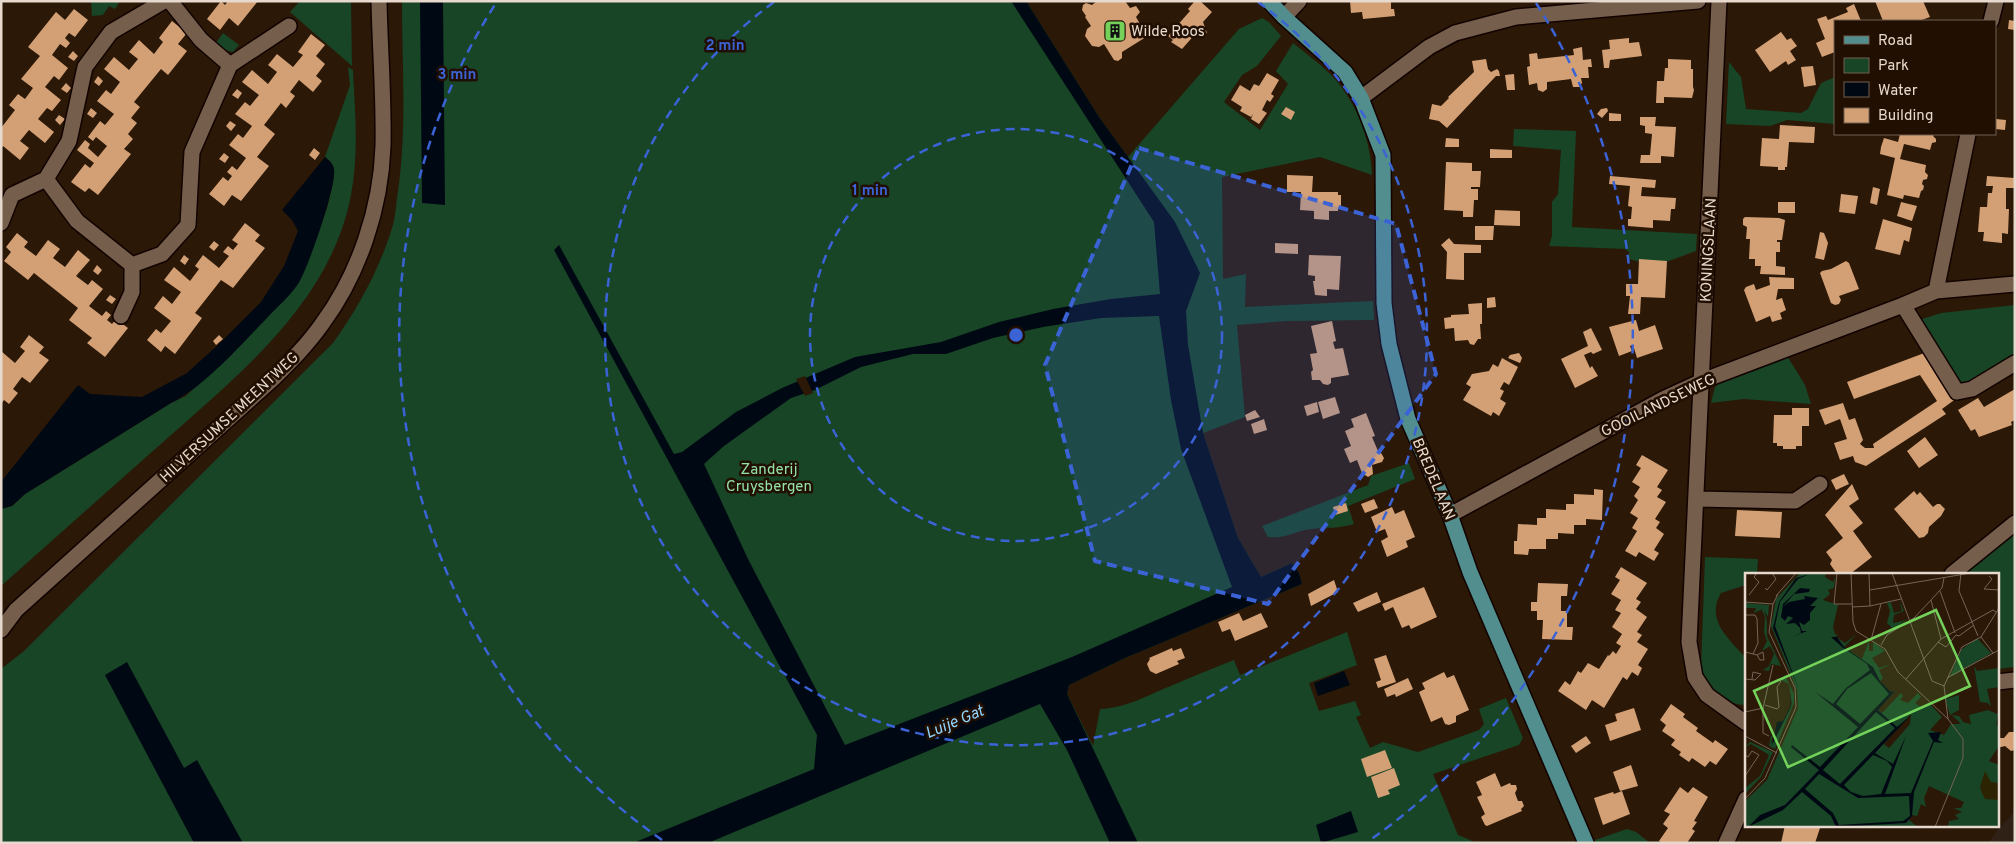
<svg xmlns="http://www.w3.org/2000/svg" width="2016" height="844" viewBox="0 0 2016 844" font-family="Overpass,sans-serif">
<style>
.education{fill:#2f2115}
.green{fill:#174526}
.water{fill:#000913;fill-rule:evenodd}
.pier{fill:#2b1807}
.building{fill:#d3a076}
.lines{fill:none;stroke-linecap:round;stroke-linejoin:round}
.minor-casing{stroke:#120300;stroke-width:18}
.major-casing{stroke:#120300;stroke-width:18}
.minor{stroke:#755e4b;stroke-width:15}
.major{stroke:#528e8e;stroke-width:15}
.marked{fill:#3b63d6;fill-opacity:0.2;stroke:#3b63d6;stroke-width:4;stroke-dasharray:10 6;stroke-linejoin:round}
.ring{fill:none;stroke:#3b63d6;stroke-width:2.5;stroke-dasharray:9 6}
.labels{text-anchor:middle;stroke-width:5;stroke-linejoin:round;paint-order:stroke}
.poi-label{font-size:15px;fill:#e7d9ce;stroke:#210f01;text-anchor:start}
.street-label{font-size:15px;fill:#e7d9ce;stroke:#210f01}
.park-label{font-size:15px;fill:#93e2a8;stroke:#210f01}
.water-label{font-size:16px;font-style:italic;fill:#90d6ff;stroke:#210f01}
.inset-road{fill:none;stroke:#766557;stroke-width:1}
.view{fill:#74d25b;fill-opacity:0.15;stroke:#74d25b;stroke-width:2.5}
.inset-edge{fill:none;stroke:#e7d9ce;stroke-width:2.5}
.centre{fill:#3b63d6;stroke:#210f01;stroke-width:2.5}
.ring-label{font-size:15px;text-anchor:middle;font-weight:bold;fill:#3b63d6;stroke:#210f01;stroke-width:5;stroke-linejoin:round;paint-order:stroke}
</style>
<rect width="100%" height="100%" fill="#2b1807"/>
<path class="education" d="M 2015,811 L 2015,843 L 1989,843 L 1995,833 Z"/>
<path class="green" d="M 91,1 L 120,1 L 115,9 L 109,6 L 103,15 L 92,16 Z
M 300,1 L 351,1 L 352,66 L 290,12 Z
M 402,1 L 1026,1 L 1099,117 L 1128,157 L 1239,29 L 1262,18 L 1269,22 L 1281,36 L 1257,66 L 1242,75 L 1224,102 L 1260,130 L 1288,84 L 1276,71 L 1293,43 C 1305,53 1318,62 1329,73 C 1355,98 1371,139 1372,175 L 1320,157 L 1222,177 L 1223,279 L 1246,274 L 1245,307 L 1373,301 L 1374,320 L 1287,321 L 1237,325 L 1245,417 L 1203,433 L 1238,538 L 1261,577 L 1292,563 L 1299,573 L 1302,584 L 1125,658 L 1069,685 L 1067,694 L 1093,746 L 1100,709 C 1127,708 1148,695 1173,685 C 1193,676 1214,668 1234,660 L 1240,675 L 1347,632 L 1357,665 L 1309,683 L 1319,711 L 1355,701 L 1361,715 L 1356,717 L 1370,748 L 1383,742 L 1418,752 L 1479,730 L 1484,724 L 1479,709 L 1506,698 L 1523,738 L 1519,745 L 1433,774 L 1458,835 L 1477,843 L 1,843 L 1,669 L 24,651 L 333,343 C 359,307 380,268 393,225 C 396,214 396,202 398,191 C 407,129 402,64 402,1 Z
M 223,33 L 239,45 L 233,52 L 213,47 Z
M 1729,62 L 1741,77 L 1746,109 L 1801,113 L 1808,109 L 1821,83 L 1835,77 L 1835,124 L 1787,120 L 1770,126 L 1726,124 Z
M 348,67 L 353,70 C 355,112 359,153 351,195 C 330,306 233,379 154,450 C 103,495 52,541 1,586 L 1,509 L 12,506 L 25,494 L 171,403 L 186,396 L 298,284 L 327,208 L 333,183 L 334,168 L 330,161 L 325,157 L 350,85 Z
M 1514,129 L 1576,131 L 1572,227 L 1697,234 L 1696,251 L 1655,266 L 1629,259 L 1629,252 L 1625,249 L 1549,246 L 1552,236 L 1552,202 L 1558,194 L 1561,150 L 1513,146 Z
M 2015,305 L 2015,357 L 1968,386 L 1959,383 L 1919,320 L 1941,313 Z
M 1786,354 L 1805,385 L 1811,404 L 1744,399 L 1711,403 L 1715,387 L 1723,379 Z
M 1409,463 L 1415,479 L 1348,506 L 1354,524 C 1339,529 1326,527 1311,529 C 1294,531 1287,539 1268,537 L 1262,526 L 1368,485 L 1371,476 Z
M 2015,532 L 2015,667 L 1997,669 L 1997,574 L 1964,574 Z
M 1705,557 L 1758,559 L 1757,574 L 1746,574 L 1746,585 L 1721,593 C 1705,620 1729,639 1746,658 L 1746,705 C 1724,705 1707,688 1701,668 Z
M 1627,829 L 1636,832 L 1650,843 L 1596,843 L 1595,840 Z"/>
<path class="water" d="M 420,1 L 443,1 L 445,205 L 422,203 Z
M 1011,1 L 1026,1 L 1099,117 L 1175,222 L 1200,273 L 1186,311 L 1188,345 L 1203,433 L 1238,538 L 1261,577 L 1292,563 L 1299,573 L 1302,584 L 1125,658 L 1069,685 L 1067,694 L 1138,843 L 1110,843 L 1067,750 L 1040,704 L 708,843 L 633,843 L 814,769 L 817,735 L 554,250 L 559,245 L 674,454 L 682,452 L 736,412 L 782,388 L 855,357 L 941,342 L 999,322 L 1053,309 L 1111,299 L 1160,294 L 1154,222 ZM 1159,316 L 1171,400 L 1181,449 L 1232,587 L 1072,657 L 845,745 L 748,559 L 704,464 L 724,446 L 791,398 L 815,390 L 861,367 L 913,354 L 946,354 L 993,338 L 1043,327 L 1101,318 Z
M 325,157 C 329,160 333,164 334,169 C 337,185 308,269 298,284 C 290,296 277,307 267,318 C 242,344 203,388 171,403 L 25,494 L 12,506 L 1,509 L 1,482 L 78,385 L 90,394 L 142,397 L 187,373 L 219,344 L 261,302 L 284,266 L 298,231 L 292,220 L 282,210 Z
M 127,662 L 184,768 L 197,760 L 243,843 L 194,843 L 105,675 Z
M 1344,671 L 1350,685 L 1318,696 L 1314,683 Z
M 1351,811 L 1358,832 L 1321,843 L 1316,825 Z"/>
<path class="pier" d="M 805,376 L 813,393 L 805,396 L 796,379 Z"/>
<path class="building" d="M 221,1 L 225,5 L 228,1 L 258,1 L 238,26 L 229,18 L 220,30 L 207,19 Z
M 1097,1 L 1125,1 L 1130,8 L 1136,6 L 1140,12 L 1136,17 L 1144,31 L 1142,32 L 1146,37 L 1122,52 L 1122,58 L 1118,61 L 1114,60 L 1104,44 L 1099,47 L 1092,46 L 1085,36 L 1087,29 L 1091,26 L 1085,17 L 1086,16 L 1082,10 L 1083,5 L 1086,3 L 1092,5 Z
M 1195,1 L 1200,1 L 1212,12 L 1203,22 L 1207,33 L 1203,36 L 1197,32 L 1182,49 L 1171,42 L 1173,40 L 1168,36 L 1190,11 L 1188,9 Z
M 1350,1 L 1391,1 L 1391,9 L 1394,9 L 1395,16 L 1363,19 L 1362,12 L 1351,13 Z
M 1875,1 L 1923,1 L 1930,17 L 1919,21 L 1883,21 Z
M 1854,4 L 1861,21 L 1835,21 L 1835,52 L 1822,57 L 1816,43 L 1825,39 L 1817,19 L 1826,16 L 1828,20 L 1848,12 L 1846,8 Z
M 74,9 L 88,20 L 75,37 L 69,33 L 65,38 L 70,43 L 66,48 L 60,44 L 52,55 L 68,68 L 59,80 L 54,76 L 45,87 L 61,100 L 52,111 L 47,108 L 38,119 L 54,132 L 45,143 L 29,130 L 20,141 L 29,148 L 20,160 L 3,146 L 1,149 L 1,128 L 15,110 L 9,105 L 18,94 L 25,99 L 33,88 L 21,79 L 40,56 L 28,47 L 56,12 L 65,20 Z
M 2009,20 L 2015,21 L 2015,30 L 2008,29 Z
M 172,21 L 187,33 L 178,44 L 187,51 L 168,75 L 161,69 L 134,102 L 140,107 L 131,118 L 137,123 L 128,134 L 133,139 L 124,149 L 131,154 L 98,195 L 89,188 L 85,192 L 71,182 L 85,164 L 90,168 L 94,163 L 77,150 L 85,140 L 90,144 L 88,148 L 98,157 L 107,146 L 96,137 L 93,141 L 88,137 L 100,121 L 105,125 L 114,114 L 97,101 L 106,90 L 111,94 L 120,82 L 104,69 L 114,57 L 129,70 L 138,59 L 129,52 L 139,40 L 154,54 L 163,42 L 159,38 Z
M 1781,32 L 1787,40 L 1791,38 L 1797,46 L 1790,51 L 1796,60 L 1788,65 L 1786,61 L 1770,72 L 1755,50 Z
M 311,34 L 325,45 L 316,56 L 325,64 L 316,76 L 322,81 L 313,92 L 299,80 L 290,92 L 295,96 L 286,108 L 281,103 L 264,125 L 275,134 L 257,157 L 269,166 L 241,201 L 232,195 L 224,206 L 209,194 L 223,177 L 228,181 L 232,176 L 227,172 L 232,166 L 237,170 L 246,158 L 229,145 L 238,134 L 243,138 L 252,126 L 235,114 L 245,102 L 250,106 L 259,95 L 242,82 L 252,70 L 268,84 L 277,72 L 268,65 L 277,54 L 293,67 L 303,55 L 298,52 Z
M 1629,38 L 1629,43 L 1639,42 L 1642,56 L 1610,60 L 1609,68 L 1604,68 L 1602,50 L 1610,49 L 1609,40 Z
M 1582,47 L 1583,60 L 1591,59 L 1592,67 L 1588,67 L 1589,78 L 1581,78 L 1582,83 L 1579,87 L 1573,87 L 1571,79 L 1547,82 L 1547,89 L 1543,92 L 1538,90 L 1537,83 L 1529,85 L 1527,67 L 1530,66 L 1529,54 L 1537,53 L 1538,59 L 1574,55 L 1573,49 Z
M 73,51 L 78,56 L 74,61 L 68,57 Z
M 1486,59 L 1488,69 L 1491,72 L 1497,69 L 1499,71 L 1500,76 L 1496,76 L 1447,128 L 1439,121 L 1429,119 L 1432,104 L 1441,106 L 1449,98 L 1448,97 L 1474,72 L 1472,61 Z
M 1668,59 L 1691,60 L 1691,69 L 1693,69 L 1693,87 L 1694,90 L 1692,98 L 1664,97 L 1664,103 L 1656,103 L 1657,81 L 1664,81 L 1665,68 L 1668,68 Z
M 1813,66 L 1816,85 L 1804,87 L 1801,67 Z
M 1267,73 L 1279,80 L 1271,94 L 1274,96 L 1270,102 L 1267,100 L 1262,110 L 1267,113 L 1259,124 L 1251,119 L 1253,114 L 1251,117 L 1240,111 L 1242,107 L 1231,100 L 1240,85 L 1250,91 L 1254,84 L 1259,86 Z
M 1514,74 L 1515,90 L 1507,90 L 1505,75 Z
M 98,76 L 103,81 L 99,86 L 94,82 Z
M 66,83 L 71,88 L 67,93 L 61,89 Z
M 237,89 L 242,93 L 238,99 L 232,95 Z
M 1286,107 L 1295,112 L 1291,120 L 1281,114 Z
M 91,108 L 97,113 L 93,118 L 87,114 Z
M 1607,108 L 1608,111 L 1602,118 L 1597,114 L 1601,109 Z
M 1609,113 L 1621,114 L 1621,121 L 1609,121 Z
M 59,115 L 65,119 L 60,125 L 55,120 Z
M 1640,117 L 1656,117 L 1655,126 L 1676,127 L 1674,157 L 1661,156 L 1661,163 L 1640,163 L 1641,155 L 1650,155 L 1652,134 L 1645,133 L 1645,126 L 1640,125 Z
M 1996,119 L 2006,120 L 2005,130 L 1995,129 Z
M 230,121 L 236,125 L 231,131 L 226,126 Z
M 1780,125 L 1815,127 L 1814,143 L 1789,142 L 1787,167 L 1785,167 L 1785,170 L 1778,170 L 1778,167 L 1760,166 L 1762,138 L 1779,139 Z
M 1900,134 L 1934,134 L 1933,136 L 1936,139 L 1936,142 L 1932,143 L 1930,150 L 1904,144 L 1900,159 L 1926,165 L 1925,172 L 1928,175 L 1927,179 L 1923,180 L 1922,184 L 1924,186 L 1923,190 L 1921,191 L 1919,198 L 1904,195 L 1903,199 L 1887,195 L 1895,158 L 1880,154 L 1881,147 L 1884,138 L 1898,142 Z
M 1446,138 L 1459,139 L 1459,147 L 1445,147 Z
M 314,148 L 320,153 L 315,160 L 309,155 Z
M 1490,149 L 1512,150 L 1512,158 L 1490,158 Z
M 224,153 L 229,157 L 225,163 L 219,159 Z
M 1446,162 L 1472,163 L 1472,171 L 1481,171 L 1480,187 L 1471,187 L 1471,189 L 1478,189 L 1478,200 L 1474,200 L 1473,217 L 1463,217 L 1463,211 L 1444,210 Z
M 1287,175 L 1313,176 L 1312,192 L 1338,192 L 1338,195 L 1341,195 L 1341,209 L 1338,209 L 1338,211 L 1329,211 L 1329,220 L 1314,219 L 1314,211 L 1300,210 L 1301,192 L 1287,192 Z
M 1610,176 L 1656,180 L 1655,188 L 1642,187 L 1641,196 L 1676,198 L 1675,209 L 1671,209 L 1670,221 L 1653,220 L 1653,228 L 1628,226 L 1628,219 L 1631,219 L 1632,207 L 1628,206 L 1630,186 L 1609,184 Z
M 1987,176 L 2015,178 L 2015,188 L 2006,188 L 2006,209 L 2009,209 L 2008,234 L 2002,233 L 2002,243 L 1983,241 L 1984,232 L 1978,232 L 1980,207 L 1987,207 L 1988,193 L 1992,193 L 1993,186 L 1986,186 Z
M 1873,187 L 1880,189 L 1877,205 L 1870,203 Z
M 1841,194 L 1858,196 L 1855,214 L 1839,212 Z
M 1778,202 L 1795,202 L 1795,213 L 1778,213 Z
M 1901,202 L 1917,206 L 1912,221 L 1897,216 Z
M 1495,210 L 1520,211 L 1520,226 L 1494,225 Z
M 1745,217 L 1779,218 L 1785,220 L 1782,240 L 1777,240 L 1777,242 L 1780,242 L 1780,252 L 1776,252 L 1776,266 L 1785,267 L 1785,275 L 1760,274 L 1761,266 L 1755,266 L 1755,259 L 1749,259 L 1750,239 L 1746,239 L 1747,227 L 1743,225 L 1743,219 Z
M 1883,219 L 1912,228 L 1909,242 L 1904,240 L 1900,255 L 1875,249 Z
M 245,223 L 260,235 L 255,241 L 265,248 L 233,288 L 221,280 L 195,313 L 202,318 L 175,354 L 165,346 L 161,352 L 147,340 L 156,329 L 161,333 L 171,321 L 154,308 L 163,296 L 172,304 L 181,292 L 164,280 L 174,267 L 190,281 L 199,269 L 195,266 L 203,255 L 219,268 L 229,256 L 223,252 L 228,246 L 233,250 L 238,244 L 232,240 Z
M 1475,226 L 1494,226 L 1493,240 L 1475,240 Z
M 1820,232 L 1824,233 L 1828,243 L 1824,260 L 1815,258 Z
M 17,233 L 28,242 L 24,247 L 36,256 L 48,240 L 60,249 L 53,258 L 65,267 L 78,250 L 90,260 L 76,276 L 88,285 L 92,280 L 103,289 L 89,306 L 102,316 L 106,311 L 111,315 L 107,320 L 112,324 L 116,319 L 128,328 L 105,357 L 87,343 L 92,338 L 69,320 L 78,308 L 34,273 L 28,280 L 4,261 L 11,252 L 6,247 Z
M 1449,238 L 1454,244 L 1481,245 L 1481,253 L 1464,253 L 1464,280 L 1446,279 L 1447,252 L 1441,245 Z
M 214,241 L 219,245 L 214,251 L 209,247 Z
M 1275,243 L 1298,244 L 1298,254 L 1275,253 Z
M 184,255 L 189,259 L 185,265 L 180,261 Z
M 1309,255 L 1341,256 L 1339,290 L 1327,289 L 1327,296 L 1315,295 L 1313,281 L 1315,281 L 1315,276 L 1308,275 Z
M 1639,259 L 1667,261 L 1665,298 L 1641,297 L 1640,314 L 1628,314 L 1630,296 L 1626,296 L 1626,284 L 1638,284 Z
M 1846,261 L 1849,263 L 1859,289 L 1839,296 L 1841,300 L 1839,304 L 1835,305 L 1831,303 L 1820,273 L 1822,271 L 1831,269 Z
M 97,265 L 102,270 L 98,275 L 93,271 Z
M 1769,277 L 1794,278 L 1794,289 L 1778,289 L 1776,300 L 1782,298 L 1786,310 L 1780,313 L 1782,319 L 1772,322 L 1770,316 L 1756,322 L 1744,290 L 1746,287 L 1754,284 L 1756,290 L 1770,285 Z
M 110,295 L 116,299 L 112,304 L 106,300 Z
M 1495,297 L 1496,307 L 1487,308 L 1487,298 Z
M 1482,303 L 1482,324 L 1480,324 L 1481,339 L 1478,339 L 1474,345 L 1470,344 L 1468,340 L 1455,341 L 1454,328 L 1445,329 L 1444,318 L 1451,317 L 1451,315 L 1469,314 L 1468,304 Z
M 1636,320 L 1639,331 L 1655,325 L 1663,349 L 1637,358 L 1633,345 L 1630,346 L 1632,351 L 1619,356 L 1609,327 Z
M 1332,321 L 1336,341 L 1333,342 L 1335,349 L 1343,348 L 1349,375 L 1331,378 L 1331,383 L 1328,385 L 1323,384 L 1320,380 L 1312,380 L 1311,372 L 1313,370 L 1310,354 L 1317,353 L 1311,326 Z
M 1591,328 L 1602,350 L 1593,354 L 1591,352 L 1584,355 L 1590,368 L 1592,366 L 1598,376 L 1575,388 L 1561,359 L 1588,346 L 1583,332 Z
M 29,335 L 44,347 L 39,353 L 49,360 L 30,383 L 22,377 L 13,389 L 18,393 L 9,404 L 4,400 L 1,404 L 1,351 L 15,363 L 25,351 L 20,347 Z
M 219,335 L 223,339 L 216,345 L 213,341 Z
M 1927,352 L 1957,398 L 1942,409 L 1946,414 L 1866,466 L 1855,462 L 1853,456 L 1840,460 L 1834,443 L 1847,439 L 1840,419 L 1825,425 L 1819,410 L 1843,403 L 1849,420 L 1855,418 L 1863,440 L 1860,444 L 1865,448 L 1874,448 L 1873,444 L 1937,401 L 1920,375 L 1854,399 L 1847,382 Z
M 1519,353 L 1522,358 L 1520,363 L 1508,358 L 1510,355 Z
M 1502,358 L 1518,367 L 1509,385 L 1504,382 L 1500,389 L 1504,391 L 1500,399 L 1506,403 L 1499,416 L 1493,412 L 1491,416 L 1463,400 L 1471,387 L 1466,384 L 1472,374 L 1489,371 L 1493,364 L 1498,367 Z
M 2015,389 L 2015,420 L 2011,422 L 2012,425 L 1979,437 L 1975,429 L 1971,431 L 1958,410 L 1978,398 L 1984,407 Z
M 1335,397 L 1340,413 L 1323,419 L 1318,402 Z
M 1317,402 L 1319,412 L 1307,416 L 1304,406 Z
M 1792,408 L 1809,408 L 1809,426 L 1802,426 L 1802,446 L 1796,446 L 1796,449 L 1783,449 L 1783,446 L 1777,446 L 1777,443 L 1773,443 L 1774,415 L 1792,415 Z
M 1255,410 L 1260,417 L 1247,421 L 1245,415 Z
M 1366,413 L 1375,436 L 1372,437 L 1378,451 L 1381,453 L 1384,458 L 1382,462 L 1372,465 L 1373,474 L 1368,477 L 1362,473 L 1357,460 L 1350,463 L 1344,449 L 1351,446 L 1345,431 L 1354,427 L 1351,419 Z
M 1264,419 L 1267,430 L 1254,434 L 1251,424 Z
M 1925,437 L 1938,455 L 1919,468 L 1907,451 Z
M 1642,455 L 1668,470 L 1657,487 L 1662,490 L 1657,497 L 1666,502 L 1655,519 L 1660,522 L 1656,528 L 1664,534 L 1654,550 L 1659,553 L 1654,561 L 1639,552 L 1636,557 L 1625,551 L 1637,531 L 1632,528 L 1638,518 L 1630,513 L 1638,500 L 1634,496 L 1640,487 L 1632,482 L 1641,468 L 1636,465 Z
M 1844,474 L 1849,484 L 1836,490 L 1831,480 Z
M 1852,484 L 1859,499 L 1849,506 L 1863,523 L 1853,531 L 1872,557 L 1850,574 L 1837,574 L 1830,564 L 1832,560 L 1826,552 L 1843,538 L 1825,515 Z
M 1594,489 L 1603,490 L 1602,520 L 1586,519 L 1586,525 L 1574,525 L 1574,534 L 1558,533 L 1558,539 L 1546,539 L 1546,549 L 1529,549 L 1528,555 L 1514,554 L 1514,541 L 1517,541 L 1518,524 L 1537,525 L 1537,518 L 1546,518 L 1546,509 L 1566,510 L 1566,504 L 1574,504 L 1574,494 L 1594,495 Z
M 1914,491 L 1917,495 L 1920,492 L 1933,507 L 1937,504 L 1940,504 L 1945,509 L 1941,516 L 1929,527 L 1928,533 L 1924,537 L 1919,538 L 1894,509 Z
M 1374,499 L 1378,508 L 1365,513 L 1361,504 Z
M 1346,503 L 1348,511 L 1335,515 L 1333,507 Z
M 1392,507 L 1395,514 L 1404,510 L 1415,537 L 1406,541 L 1408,547 L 1387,557 L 1381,541 L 1388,537 L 1385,529 L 1377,532 L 1371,517 Z
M 1737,510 L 1782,512 L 1780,538 L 1735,536 Z
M 1621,567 L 1647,583 L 1636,599 L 1641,602 L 1636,609 L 1647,617 L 1637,632 L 1642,635 L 1637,642 L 1648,649 L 1638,665 L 1642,668 L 1638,676 L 1632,672 L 1627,680 L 1623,677 L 1604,708 L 1592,700 L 1586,710 L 1558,691 L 1565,681 L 1570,685 L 1578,671 L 1581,673 L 1588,663 L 1599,669 L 1608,655 L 1609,656 L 1613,651 L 1616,654 L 1621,646 L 1616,643 L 1622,634 L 1612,627 L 1621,613 L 1615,610 L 1621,600 L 1611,594 L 1620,580 L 1615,577 Z
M 1334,580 L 1338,592 L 1311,606 L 1308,594 Z
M 1538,583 L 1568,584 L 1567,596 L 1561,596 L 1561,611 L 1567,611 L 1567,627 L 1573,627 L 1572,640 L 1542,639 L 1543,620 L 1537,620 L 1537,611 L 1531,611 L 1531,602 L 1537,602 Z
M 1424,587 L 1437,617 L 1411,629 L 1409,625 L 1402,628 L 1393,607 L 1385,611 L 1382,604 Z
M 1377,592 L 1381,602 L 1358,612 L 1353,603 Z
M 1239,613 L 1243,621 L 1261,613 L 1268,627 L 1235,641 L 1230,629 L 1222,632 L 1218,622 Z
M 1172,648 L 1173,651 L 1181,648 L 1185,658 L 1177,661 L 1179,664 L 1156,674 L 1150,671 L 1147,664 L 1150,659 L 1149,658 Z
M 1386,655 L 1396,682 L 1378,688 L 1376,682 L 1381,680 L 1374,659 Z
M 1444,672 L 1447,678 L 1454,675 L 1469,710 L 1456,716 L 1456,722 L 1449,725 L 1445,724 L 1442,717 L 1431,722 L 1419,692 L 1425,689 L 1422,683 Z
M 1408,678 L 1413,689 L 1396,697 L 1395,694 L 1387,697 L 1384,689 Z
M 1671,704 L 1685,714 L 1683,717 L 1698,728 L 1696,731 L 1713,743 L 1715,740 L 1728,749 L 1716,765 L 1710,761 L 1705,767 L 1692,758 L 1689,762 L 1679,755 L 1681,752 L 1671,745 L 1675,740 L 1662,731 L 1666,725 L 1660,720 Z
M 1634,708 L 1641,730 L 1610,741 L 1605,725 L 1617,721 L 1615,714 Z
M 2009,732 L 2015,732 L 2015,750 L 2011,751 L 2005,746 L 1997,748 L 1997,738 L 2004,738 Z
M 1586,736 L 1591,743 L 1576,753 L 1571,746 Z
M 1385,750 L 1392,768 L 1367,777 L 1361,759 Z
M 1631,765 L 1638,786 L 1620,791 L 1613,772 Z
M 1394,768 L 1400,785 L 1388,790 L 1390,794 L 1378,798 L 1371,777 Z
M 1495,773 L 1501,787 L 1510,783 L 1511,785 L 1516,785 L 1517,789 L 1515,793 L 1518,801 L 1522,801 L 1524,806 L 1521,809 L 1522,811 L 1487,826 L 1485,825 L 1481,817 L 1485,814 L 1477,797 L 1482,795 L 1476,782 Z
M 1680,787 L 1688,793 L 1693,787 L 1708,797 L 1694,821 L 1697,822 L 1692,829 L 1695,831 L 1687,843 L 1662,843 L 1659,841 L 1668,828 L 1663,824 L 1670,814 L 1664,811 Z
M 1622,791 L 1630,814 L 1603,825 L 1594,798 L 1613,792 L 1614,794 Z
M 1785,825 L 1812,825 L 1820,828 L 1815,843 L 1781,843 Z"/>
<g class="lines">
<g class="minor-casing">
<path id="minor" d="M 170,1 L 201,40 L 230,65
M 1719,1 L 1689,642 L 1695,677 L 1707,695 L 1746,723
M 1284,17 L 1299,1
M 1991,21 L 1996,1
M 1361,98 L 1429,47 L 1455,33 L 1516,17 L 1698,1
M 46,179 L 77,221 L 132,265 L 162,254 L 188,225 L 192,152 L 230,65 L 289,26
M 1,223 L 12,195 L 46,179 L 69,141 L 85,67 L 111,32 L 164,1
M 1936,291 L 1968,134
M 1903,305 L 1957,392 L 1972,389 L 2015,363
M 121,316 L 132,292 L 132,265
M 1697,499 L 1795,501 L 1820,484
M 1450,515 L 1663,399 L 1702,381 L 1903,305 L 1936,291 L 2015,284
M 1952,574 L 2015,523
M 1,630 L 16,610 L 274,378 C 291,361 308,344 322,324 C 359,274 381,208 383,146 C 384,98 380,49 379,1
M 1997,682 L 2015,680
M 1726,843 L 1746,799"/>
</g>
<g class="major-casing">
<path id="major" d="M 1269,1 L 1284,17 L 1345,72 L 1361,98 L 1383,155 L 1384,303 L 1389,344 L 1408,419 L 1450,515 L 1470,572 L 1586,843"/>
</g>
<use href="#minor" class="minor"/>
<use href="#major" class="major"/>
</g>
<path class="marked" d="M 1139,148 L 1396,224 L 1436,374 L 1268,604 L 1095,561 L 1045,365 Z"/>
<g class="ring">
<circle cx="1016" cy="335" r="206"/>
<path d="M1258 2A411 411 0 1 1 774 2"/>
<path d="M662 840A617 617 0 0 1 496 3M1536 3A617 617 0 0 1 1370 840"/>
</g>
<defs>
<g id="building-square" transform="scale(1.125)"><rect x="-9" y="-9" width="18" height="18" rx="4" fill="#74d25b" stroke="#210f01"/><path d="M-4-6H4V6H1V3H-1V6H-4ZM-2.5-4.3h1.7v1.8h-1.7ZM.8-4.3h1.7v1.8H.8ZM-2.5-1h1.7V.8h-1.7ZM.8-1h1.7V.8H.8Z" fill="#111"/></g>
</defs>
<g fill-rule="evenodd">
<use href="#building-square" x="1115" y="31"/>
</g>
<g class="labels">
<g class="poi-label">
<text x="1131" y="36">Wilde Roos</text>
</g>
<g class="street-label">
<text transform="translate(1708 250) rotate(-87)" y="5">KONINGSLAAN</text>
<text transform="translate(1658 405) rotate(-26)" y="5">GOOILANDSEWEG</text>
<text transform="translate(229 417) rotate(-43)" y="5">HILVERSUMSE MEENTWEG</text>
<text transform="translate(1434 479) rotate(67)" y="5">BREDELAAN</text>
</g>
<g class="park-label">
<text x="769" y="474">Zanderij<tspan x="769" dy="17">Cruysbergen</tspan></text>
</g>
<g class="water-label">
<text transform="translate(954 721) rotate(-23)" y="6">Luije Gat</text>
</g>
</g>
<g transform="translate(1745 573)">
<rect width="254" height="254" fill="#2b1807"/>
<path d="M 55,0 L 81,0 L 80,4 L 88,9 L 90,4 L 89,15 L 83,17 L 85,21 L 78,27 L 93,32 L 88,54 L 90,61 L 94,62 L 90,63 L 100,70 L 112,61 L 99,74 L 117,86 L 124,68 L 124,78 L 128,78 L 128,69 L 140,78 L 127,85 L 134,95 L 146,91 L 134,97 L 138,105 L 135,108 L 146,119 L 150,118 L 133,136 L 137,140 L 156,120 L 158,123 L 155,127 L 163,130 L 173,120 L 176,124 L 170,130 L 176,134 L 184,130 L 197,144 L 185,157 L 199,162 L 206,151 L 216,151 L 207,142 L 214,143 L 218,149 L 226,151 L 224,142 L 243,137 L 252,141 L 254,137 L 251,153 L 254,150 L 254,173 L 244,188 L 254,192 L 254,254 L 203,254 L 204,248 L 214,246 L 210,242 L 217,239 L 209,235 L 216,235 L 219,229 L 184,213 L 179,225 L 181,234 L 176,231 L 172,243 L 167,242 L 164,247 L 173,254 L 0,254 L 0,228 L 22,207 L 53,135 L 52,117 L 26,53 L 31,26 ZM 166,141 L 165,151 L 144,175 L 139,171 ZM 154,27 L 159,38 L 149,42 L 148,50 L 162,47 L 148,56 L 142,50 L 145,38 L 142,30 L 146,29 L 149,40 L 157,38 ZM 0,30 L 24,32 L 23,44 L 19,37 L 22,48 L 22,63 L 36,93 L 26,91 L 24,98 L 18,97 L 24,93 L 29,81 L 25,73 L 17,78 L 22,68 L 19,59 L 20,44 L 17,37 L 11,41 L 19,35 L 9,40 L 11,35 L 0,35 ZM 232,65 L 246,80 L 205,104 L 216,77 ZM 229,93 L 232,98 L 254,95 L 254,114 L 242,116 L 246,134 L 243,130 L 235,129 ZM 40,102 L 49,121 L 49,130 L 30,176 L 24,173 L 26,163 L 28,162 L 26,171 L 47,131 L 44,111 L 36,107 ZM 214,122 L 214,137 L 205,142 L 200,126 ZM 5,169 L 28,179 L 16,204 L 0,221 L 0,215 L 15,203 L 24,182 L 6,171 L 0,174 Z" fill="#174526" fill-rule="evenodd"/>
<path d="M 240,198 L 246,209 L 254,210 L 254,227 L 240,226 L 237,220 L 235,214 Z" fill="#2c2303"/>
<path d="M 65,1 L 53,6 L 35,29 L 30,53 L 55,119 L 28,55 L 34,29 L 51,5 ZM 55,15 L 65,16 L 64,19 L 49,21 L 38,34 L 44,29 L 60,26 L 59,23 L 73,25 L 65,33 L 71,33 L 65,40 L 65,47 L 59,52 L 54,49 L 57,58 L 62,58 L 47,64 L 56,60 L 55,55 L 50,50 L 41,51 L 48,45 L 43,43 L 40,48 L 36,44 L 38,31 ZM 86,64 L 92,64 L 99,74 L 128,94 L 135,108 L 146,119 L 150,118 L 133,137 L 152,154 L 166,142 L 130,180 L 148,191 L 161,163 L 140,221 L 166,220 L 188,168 L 183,160 L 196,159 L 193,167 L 198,170 L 189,169 L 169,219 L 167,243 L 161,250 L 91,254 L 86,243 L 57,219 L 38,237 L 3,254 L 15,242 L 40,232 L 74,197 L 46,174 L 47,172 L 75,194 L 113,154 L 69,118 L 88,131 L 101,115 L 125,97 L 122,91 L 97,74 ZM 126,100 L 144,121 L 115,151 L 91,131 L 102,116 ZM 131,139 L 150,155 L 95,211 L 78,197 ZM 128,182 L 142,188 L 147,194 L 136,221 L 118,223 L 106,219 L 99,212 ZM 74,201 L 113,225 L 164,223 L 165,243 L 158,248 L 94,252 L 88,240 L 60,216 ZM 45,119 L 46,134 L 27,172 L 32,149 L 38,148 L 45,134 Z" fill="#000913" fill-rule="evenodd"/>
<path class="inset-road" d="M 92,0 L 89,31 L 107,31M 106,0 L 108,49 L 111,58 L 140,76 L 153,99 L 203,146 L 218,166 L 218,185 L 190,254M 124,0 L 125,33 L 156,26M 147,0 L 187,108 L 199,113M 216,0 L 214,18 L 233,63M 244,3 L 247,6 L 239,16 L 254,17M 20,15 L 22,17 L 31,6 L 27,0M 125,17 L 226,0M 195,18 L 210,60M 4,22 L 14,9 L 9,4 L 12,0M 31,23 L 51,0M 186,27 L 196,66M 0,29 L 28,31M 107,34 L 125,33M 0,42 L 10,42 L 12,46 L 13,70 L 8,81M 236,64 L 254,35M 236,64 L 248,80M 126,67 L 136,31M 193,69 L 201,74 L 211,62 L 214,63 L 229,52M 136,72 L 142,62 L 169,45 L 186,27 L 197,15 L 199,5M 0,79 L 12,82 L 18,79 L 19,87 L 15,87 L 12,82M 202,105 L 254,77M 0,106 L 10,107 L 16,101 L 8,99 L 7,106M 161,106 L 196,66 L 248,37 L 251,39M 20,132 L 32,136 L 34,134 L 32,114 L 36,108M 0,139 L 18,135M 203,146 L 199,113 L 217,74 L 236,64M 0,163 L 32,180M 24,163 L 18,160 L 18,135 L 28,92M 0,182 L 3,184 L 7,178 L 14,182 L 0,203M 0,226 L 20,205 L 51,134 L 50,115 L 24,59 L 28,31 L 33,21"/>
<path class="view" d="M 191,37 L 225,113 L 43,194 L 9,118 Z"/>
<rect width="254" height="254" class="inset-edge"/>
</g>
<circle cx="1016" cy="335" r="8" class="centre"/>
<g class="ring-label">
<text x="725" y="50">2 min</text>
<text x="457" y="79">3 min</text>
<text x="870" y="195">1 min</text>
</g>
<rect width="2016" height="844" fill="none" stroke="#e7d9ce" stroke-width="5"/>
<rect x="1834" y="20" width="162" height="115" fill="#210f01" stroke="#706053"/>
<rect x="1844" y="36" width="25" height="8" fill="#528e8e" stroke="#706053"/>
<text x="1878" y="45" font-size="15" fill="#e7d9ce">Road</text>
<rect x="1844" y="58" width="25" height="15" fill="#174526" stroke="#706053"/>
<text x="1878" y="70" font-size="15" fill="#e7d9ce">Park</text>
<rect x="1844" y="82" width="25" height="15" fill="#000913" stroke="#706053"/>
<text x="1878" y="95" font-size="15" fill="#e7d9ce">Water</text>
<rect x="1844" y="108" width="25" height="15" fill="#d3a076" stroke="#706053"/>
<text x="1878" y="120" font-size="15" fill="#e7d9ce">Building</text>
</svg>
